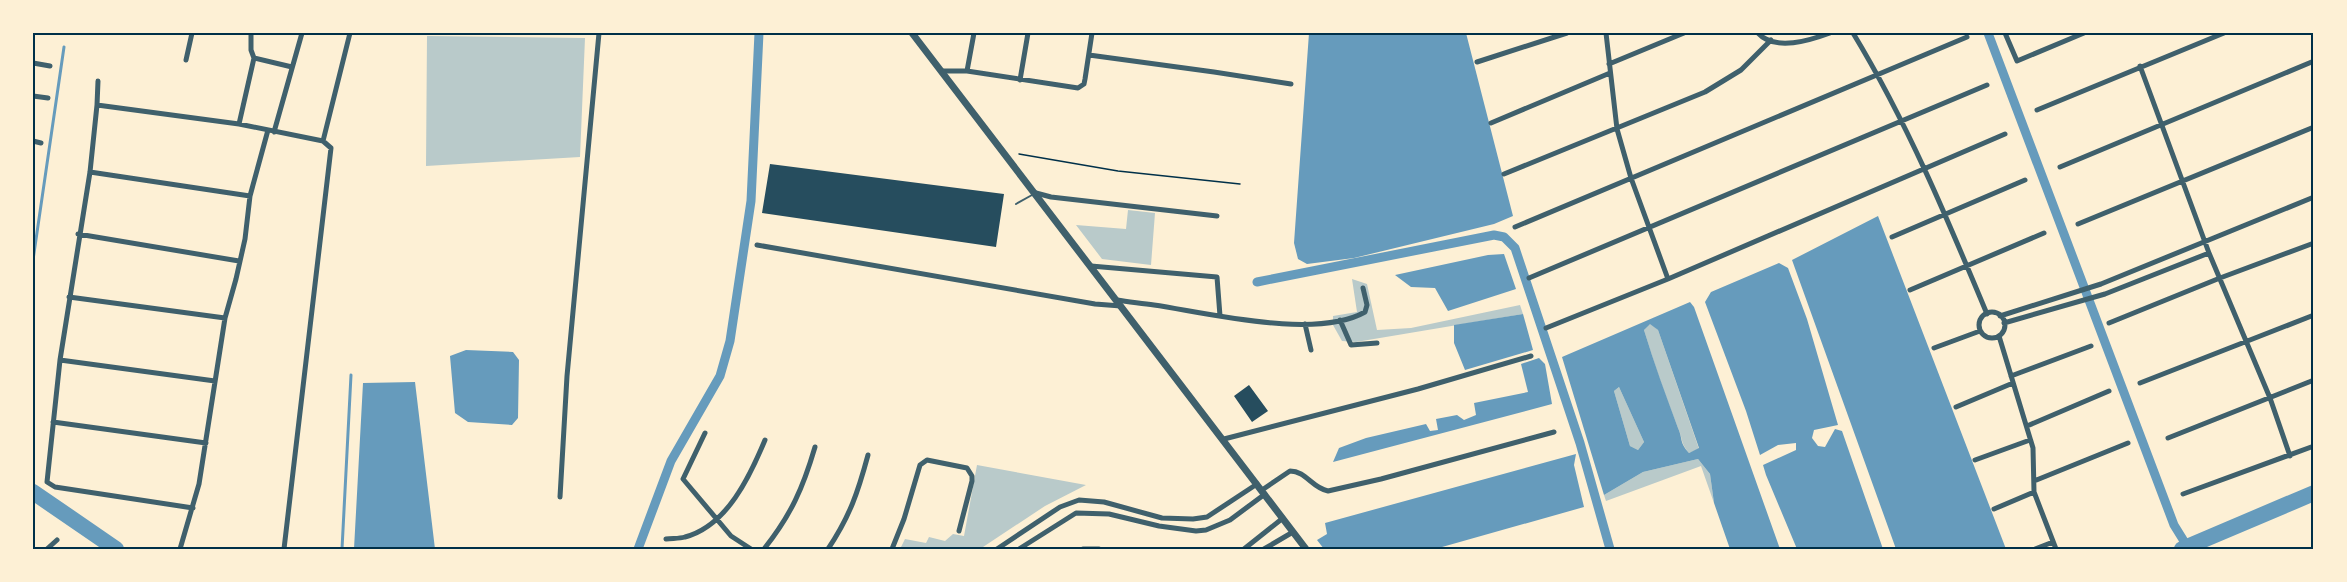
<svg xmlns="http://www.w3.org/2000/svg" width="2347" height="582" viewBox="0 0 2347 582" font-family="'Titillium Web',sans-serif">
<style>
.green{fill:#b9caca}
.water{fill:#669bbc;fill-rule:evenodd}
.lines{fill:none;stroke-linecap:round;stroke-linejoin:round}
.stream{stroke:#669bbc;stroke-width:3}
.canal{stroke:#669bbc;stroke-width:9}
.river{stroke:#669bbc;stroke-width:16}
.building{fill:#264d5e}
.path{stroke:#003049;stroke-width:1.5}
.service{stroke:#3f606c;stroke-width:2}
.minor{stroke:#3f606c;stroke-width:5}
.tertiary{stroke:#3f606c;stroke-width:7}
.neatline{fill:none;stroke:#003049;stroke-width:2}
</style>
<rect width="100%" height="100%" fill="#fdf0d5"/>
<path class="green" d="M 427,36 L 585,38 L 580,157 L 426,166 Z
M 1128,210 L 1155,213 L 1151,265 L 1102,259 L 1076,225 L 1126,229 Z
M 1352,279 L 1367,284 L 1377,330 L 1411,328 L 1520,305 L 1523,314 L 1356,342 L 1342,341 L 1333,325 L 1333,316 L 1357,312 Z
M 1650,323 L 1658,330 L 1699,449 L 1689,453 C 1680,442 1683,439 1678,428 C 1665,396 1654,363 1644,330 Z
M 1619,387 L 1644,442 L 1638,450 L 1630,446 L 1614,391 Z
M 1698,459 L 1710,474 L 1714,503 L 1701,466 L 1606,501 L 1604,495 L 1643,472 Z
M 977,465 L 1086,485 L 1045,506 L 980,549 L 900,549 L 905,539 L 926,543 L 929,537 L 945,541 L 953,534 L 964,536 Z"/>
<path class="water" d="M 1309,33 L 1466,33 L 1513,216 L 1494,224 L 1354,258 L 1307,264 L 1298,259 L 1294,243 Z
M 1878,216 L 2006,549 L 1896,549 L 1792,260 Z
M 1504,254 L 1516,289 L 1448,311 L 1435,288 L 1411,287 L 1395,275 L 1488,255 Z
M 1779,263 L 1788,268 L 1807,319 L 1838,425 L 1814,430 L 1812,438 L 1818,446 L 1825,447 L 1835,429 L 1842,431 L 1883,549 L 1797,549 L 1766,475 L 1763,465 L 1796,450 L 1796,443 L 1778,445 L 1760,455 L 1746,411 L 1705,302 L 1711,292 Z
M 1690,302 L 1694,307 L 1780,549 L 1730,549 L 1714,503 L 1710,474 L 1698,459 L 1643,472 L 1604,495 L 1562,357 ZM 1650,324 L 1658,330 L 1699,448 L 1689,453 C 1679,442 1683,439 1678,428 C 1666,396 1654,363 1644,330 ZM 1619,387 L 1644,442 L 1638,450 L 1630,446 L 1614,391 Z
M 1523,314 L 1533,350 L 1465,370 L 1454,343 L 1454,325 Z
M 466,350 L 513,352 L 519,360 L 518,418 L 512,425 L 468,422 L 455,413 L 450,356 Z
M 1539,358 L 1545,364 L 1552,404 L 1333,462 L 1339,448 L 1366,438 L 1426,424 L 1430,431 L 1438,430 L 1436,419 L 1457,415 L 1464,420 L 1476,415 L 1474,403 L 1528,392 L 1521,364 Z
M 415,382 L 435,549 L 354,549 L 363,383 Z
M 1576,454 L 1574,465 L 1584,507 L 1435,549 L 1324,549 L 1317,540 L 1327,534 L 1325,523 Z"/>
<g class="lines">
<path class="stream" d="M 33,260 L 64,47
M 342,549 L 351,375"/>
<path class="canal" d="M 1988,33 L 2174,525 L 2187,546
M 1257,282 L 1494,235 L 1504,237 L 1515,248 L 1580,443 L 1610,549
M 638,549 L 671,461 L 720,376 L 730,341 L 751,201 L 759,33"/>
<path class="river" d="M 33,492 L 116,549
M 2182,549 L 2314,493"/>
</g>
<path class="building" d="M 770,164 L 1004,194 L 996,247 L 762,213 Z
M 1249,385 L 1268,411 L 1252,422 L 1234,396 Z"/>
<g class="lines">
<path class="path" d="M 1019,154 L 1118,171 L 1240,184"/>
<path class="service" d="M 1016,204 L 1032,195"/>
<path class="minor" d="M 251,33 L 251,50 L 254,58
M 1606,33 L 1617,129 L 1631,178 L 1668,279
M 1758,33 C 1775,52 1811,40 1830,33
M 1853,33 C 1907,122 1947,218 1987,314
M 2005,33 L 2017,61 L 2084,33
M 1089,55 L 1214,72 L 1291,84
M 186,60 L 192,33
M 1477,62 L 1567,33
M 33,63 L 50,66
M 1609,64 L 1684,33
M 2140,66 L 2209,253 L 2270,398 L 2290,456
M 941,71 L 967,71 L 1078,88 L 1084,84 L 1085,79 L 1092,33
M 967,71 L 974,33
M 1020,80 L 1028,33
M 98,81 L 97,105 L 90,172 L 60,360 L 47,482 L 55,487 L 193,508
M 33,96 L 48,98
M 97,105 L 239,124 L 323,141 L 331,148 L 284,549
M 2037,110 L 2224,33
M 1491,123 L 1610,73
M 239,124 L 254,58 L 292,67
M 274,132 L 302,33
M 33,141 L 41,143
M 323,141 L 350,33
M 2060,167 L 2314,61
M 90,172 L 250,196
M 1504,174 L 1705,92 L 1741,70 L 1771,40
M 1036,193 L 1051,197 L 1217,216
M 2078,224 L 2314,127
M 1515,227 L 1967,37
M 78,234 L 239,261
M 1892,237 L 2025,180
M 757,245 L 1095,304 L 1121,306
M 1091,266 L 1217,277 L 1220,316
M 1529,278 L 1987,85
M 1910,290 L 2044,233
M 69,297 L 225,318
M 1117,300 C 1129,302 1141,303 1154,305 C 1208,313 1316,340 1365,312 L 1367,305 L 1363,288
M1979 325a13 13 0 1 1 26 0a13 13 0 1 1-26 0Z
M 2000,316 L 2101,284 L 2314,197
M 1340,320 L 1351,345 L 1377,343
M 2004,323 L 2105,294 L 2209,253
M 2109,323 L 2220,278 L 2314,243
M 1305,324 L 1311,350
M 1546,328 L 1668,279 L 2005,134
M 1999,336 L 2033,448 L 2034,492 L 2056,549
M 1934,348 L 1980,331
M 60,360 L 215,381
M 2011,376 L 2091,346
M 2140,383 L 2314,315
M 1956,407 L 2013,383
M 53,422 L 206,443
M 2027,426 L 2109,391
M 705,433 L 683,479 L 731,536 L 751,549
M 2168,438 L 2314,380
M 1224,439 L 1418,389 L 1531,356
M 1975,460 L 2030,440
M 2034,481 L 2128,443
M 1262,490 L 1290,471 C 1306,471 1312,488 1328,491 L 1381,479 L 1554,432
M 2183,494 L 2314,446
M 560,497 L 567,376 L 599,33
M 1994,509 L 2034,492
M 666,539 C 672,538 679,539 685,537 C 727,526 750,476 765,440
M 47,549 L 57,540
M 180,549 L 199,484 L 225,318 L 236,279 L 245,239 L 250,196 L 268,130
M 764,549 C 791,515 803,488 815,447
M 828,549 C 850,516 858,492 868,455
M 892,549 L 904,519 L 920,465 L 927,460 L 967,468 L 972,476 L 972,481 L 959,531
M 997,549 L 1060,507 L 1079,500 L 1104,502 L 1162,518 L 1193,519 L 1207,517 L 1257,484
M 1019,549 L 1076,513 L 1109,514 L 1159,526 L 1196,531 L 1206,530 L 1230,520 L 1265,494
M 1083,549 L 1099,549
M 1244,549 L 1283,518
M 1264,549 L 1293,532
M 2035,549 L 2053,542"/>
<path class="tertiary" d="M 912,33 L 1306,549"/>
</g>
<rect width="2347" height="582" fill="none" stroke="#fdf0d5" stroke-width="69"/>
<rect x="34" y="34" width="2278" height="514" class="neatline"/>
</svg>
